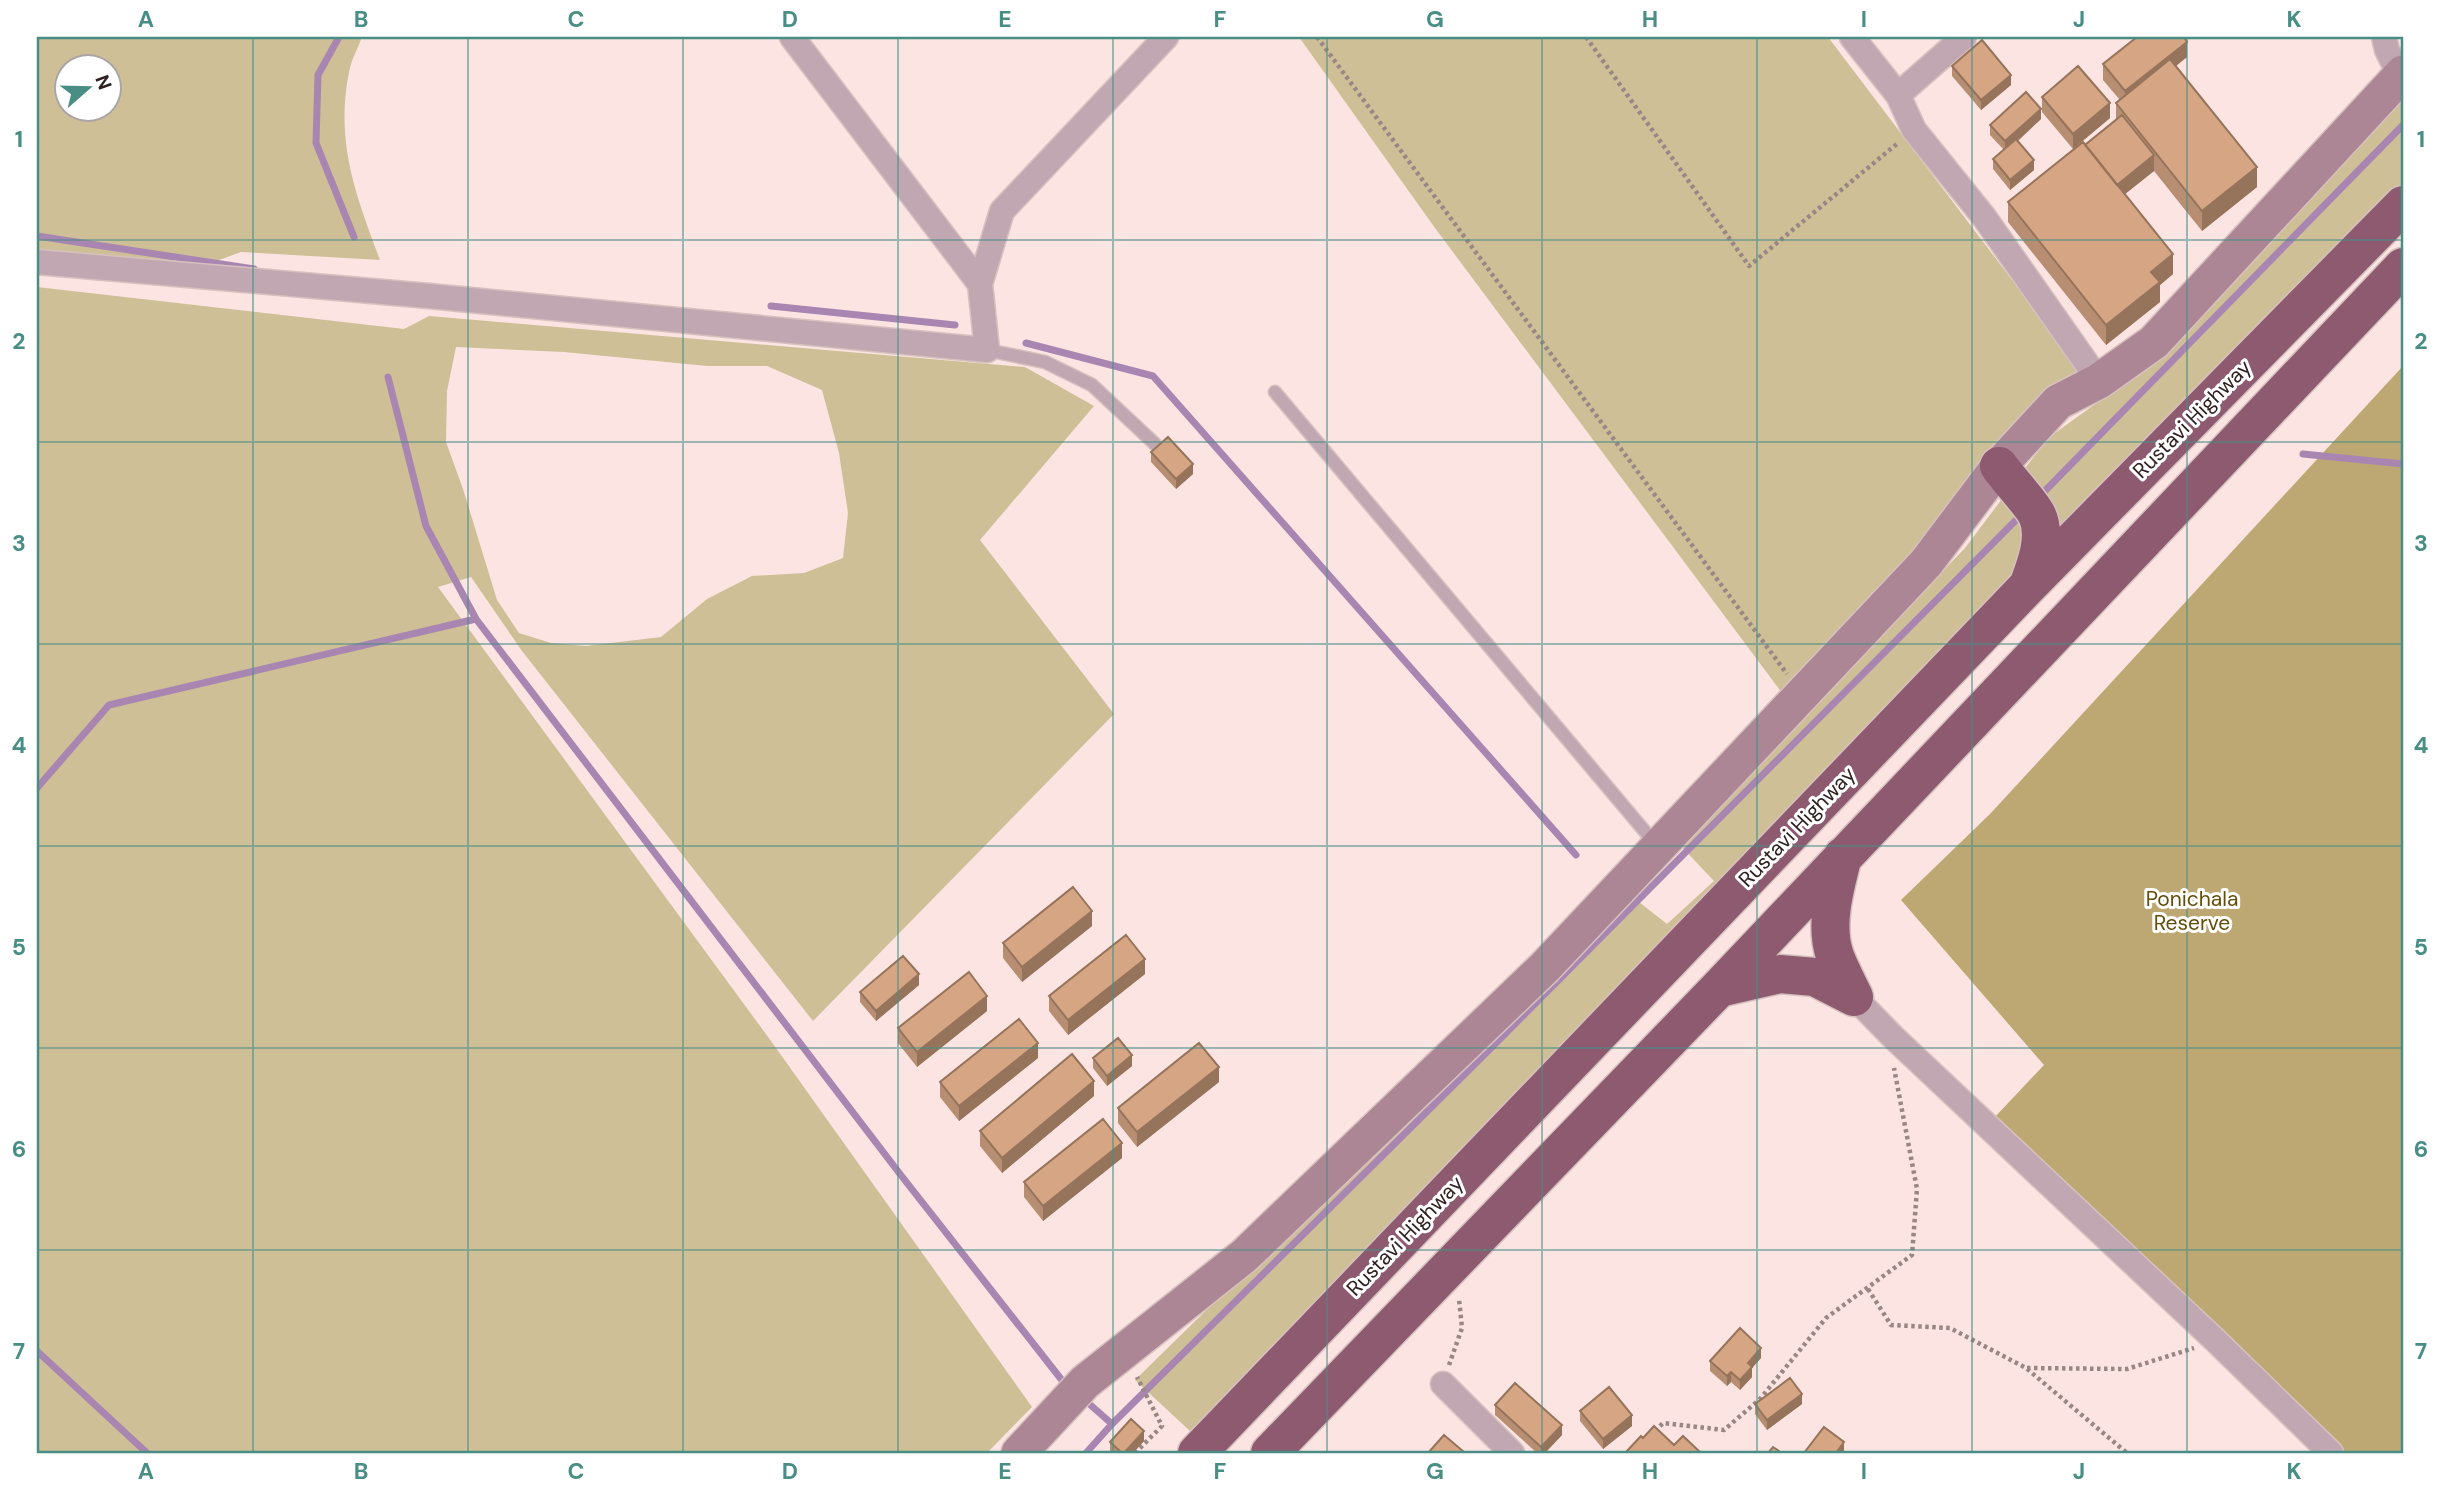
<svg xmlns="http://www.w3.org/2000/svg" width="2440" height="1490" viewBox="0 0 2440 1490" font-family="'DM Sans',sans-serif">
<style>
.green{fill:#cfbf97;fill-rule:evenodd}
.forest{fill:#bda873}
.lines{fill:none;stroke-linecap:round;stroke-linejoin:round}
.stream{stroke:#a986b1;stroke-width:7}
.lane-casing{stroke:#d6c1bf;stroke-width:15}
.street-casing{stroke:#d6c1bf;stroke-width:27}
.secondary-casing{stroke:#d6c1bf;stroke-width:38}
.highway-casing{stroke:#d6c1bf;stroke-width:41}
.path{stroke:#998785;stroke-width:4.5;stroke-dasharray:3.5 3.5;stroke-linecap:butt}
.lane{stroke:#c1a7b1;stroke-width:12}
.street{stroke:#c1a7b1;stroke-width:24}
.secondary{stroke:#ac8695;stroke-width:35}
.highway{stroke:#8d5a70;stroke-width:38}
.wall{fill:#b88e72}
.shaded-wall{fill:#96745c}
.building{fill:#d6a584;stroke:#96745c;stroke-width:2}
.grid{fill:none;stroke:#488e85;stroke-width:2;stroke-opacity:0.55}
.labels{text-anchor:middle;stroke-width:6;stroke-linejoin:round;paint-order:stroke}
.street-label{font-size:21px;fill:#2e2120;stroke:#fff}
.park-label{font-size:21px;fill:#634d0a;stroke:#fff}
.neatline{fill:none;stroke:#488e85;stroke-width:2.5}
.grid-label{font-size:23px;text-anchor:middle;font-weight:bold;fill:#488e85}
</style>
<rect width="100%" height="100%" fill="#fbe4e2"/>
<path class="green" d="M 37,37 L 362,37 C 358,48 351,60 349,72 C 335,143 356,195 380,260 L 241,252 L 197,268 L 37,253 ZM 66,66 L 108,66 L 108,108 L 66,108 Z
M 1299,37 L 1828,37 L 2084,375 L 2046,389 L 1992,451 L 1918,557 L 1782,693 L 1435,228 Z
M 2403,100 L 2403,189 L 1891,710 L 1190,1431 L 1135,1380 L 1630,895 L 1667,924 L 1714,881 L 1680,845 L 1965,548 L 2048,438 L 2162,356 Z
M 37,287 L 404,329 L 429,316 L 1025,367 L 1094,406 L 980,540 L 1114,714 L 813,1021 L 522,651 L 471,577 L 438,587 L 771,1041 L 1032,1407 L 987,1453 L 37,1453 ZM 456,347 L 564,352 L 707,366 L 767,366 L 822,390 L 839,453 L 848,513 L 843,558 L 804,573 L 752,576 L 707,599 L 661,637 L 586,646 L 551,643 L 519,633 L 497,600 L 463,489 L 446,442 L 447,391 Z"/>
<path class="forest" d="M 2403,366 L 2403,1453 L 2343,1453 L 1994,1118 L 2044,1065 L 1901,900 L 1990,814 Z"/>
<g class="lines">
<path class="stream" d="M 339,37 L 318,75 L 316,143 L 354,237
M 37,236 L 254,269
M 771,306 L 955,325
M 1026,343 L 1153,376 L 1576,855
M 388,377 L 426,526 L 476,619 L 900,1174 L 1061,1379
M 2303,454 L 2403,464
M 2039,497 L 2403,125
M 37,788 L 109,705 L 476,619
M 37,1351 L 147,1453
M 1086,1401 L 1112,1424
M 1086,1453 L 1112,1424 L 1487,1052 L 2023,513"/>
<g class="lane-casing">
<path id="lane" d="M 987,350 L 1045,362 L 1092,385 L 1155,444
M 1275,392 L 1658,847"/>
</g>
<g class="street-casing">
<path id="street" d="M 792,37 L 980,284
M 1852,37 L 1898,95 L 1914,130 L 1984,217 L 2099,381
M 2384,37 L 2387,50 L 2400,76
M 1898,95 L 1964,37
M 37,262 L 429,296 L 987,350 L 980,284 L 1002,211 L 1166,37
M 1854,997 L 1892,1036 L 2215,1340 L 2331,1453
M 1443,1384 L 1512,1453"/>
</g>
<g class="secondary-casing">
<path id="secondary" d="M 1019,1453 L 1085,1382 L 1244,1256 L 1545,967 L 1926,563 L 1999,466 L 2058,402 L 2099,381 L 2154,342 L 2403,73"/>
</g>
<g class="highway-casing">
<path id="highway" d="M 1999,466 C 2007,478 2032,504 2037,515 C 2047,536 2036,565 2028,586
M 1719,988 L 1780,974 L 1815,977 L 1854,997 C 1848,984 1840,970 1835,956 C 1824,925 1835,887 1843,856
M 1197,1453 L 2028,586 L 2403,205
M 1270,1453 L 1719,988 L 2403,267"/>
</g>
<path class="path" d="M 1317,37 L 1787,674
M 1586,37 L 1749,266 L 1898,143
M 1868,1289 L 1891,1325 L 1950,1328 L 2026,1368 L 2127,1453
M 1449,1365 L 1462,1328 L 1459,1299
M 2027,1368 L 2127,1369 L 2194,1348
M 1655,1431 L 1663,1423 L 1724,1430 L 1760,1399 L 1826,1318 L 1912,1255 L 1917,1189 L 1894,1068
M 1135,1453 L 1162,1426 L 1137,1377"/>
<use href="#lane" class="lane"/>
<use href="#street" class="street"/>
<use href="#secondary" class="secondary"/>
<use href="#highway" class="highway"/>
</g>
<path class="wall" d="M 2187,57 L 2176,66 L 2257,187 L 2202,231 L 2154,171 L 2125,194 L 2173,274 L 2160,285 L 2160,302 L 2106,345 L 2008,222 L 2008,202 L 2085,145 L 2116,121 L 2116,103 L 2120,100 L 2103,80 L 2103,64 Z
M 1952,66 L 2011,85 L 1981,110 L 1952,76 Z
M 2042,97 L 2110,118 L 2073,149 L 2042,112 Z
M 2041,119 L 2018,141 L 2034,170 L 2010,190 L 1993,169 L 1993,159 L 2004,150 L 1990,135 L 1990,125 Z
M 1151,452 L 1193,474 L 1176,489 L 1151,462 Z
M 1092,926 L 1022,982 L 1003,958 L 1003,943 Z
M 1145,974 L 1068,1035 L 1049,1011 L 1049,996 Z
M 919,985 L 876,1021 L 860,1002 L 860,992 Z
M 987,1011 L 917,1067 L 898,1043 L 898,1028 Z
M 1038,1058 L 959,1121 L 940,1097 L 940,1082 Z
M 1093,1058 L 1132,1066 L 1107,1086 L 1093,1068 Z
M 1219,1082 L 1137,1147 L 1118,1123 L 1118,1108 Z
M 1094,1096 L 1002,1173 L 980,1146 L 980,1131 Z
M 1122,1158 L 1043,1221 L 1024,1197 L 1024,1182 Z
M 1761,1358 L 1752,1368 L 1752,1377 L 1740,1390 L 1731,1382 L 1727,1386 L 1710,1371 L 1710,1361 Z
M 1755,1404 L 1802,1404 L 1767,1430 L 1755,1414 Z
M 1495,1405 L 1562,1435 L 1545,1453 L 1537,1453 L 1495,1415 Z
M 1580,1411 L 1632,1426 L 1603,1449 L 1580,1421 Z
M 1144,1441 L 1133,1453 L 1110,1453 L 1110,1442 Z"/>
<path class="shaded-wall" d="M 2187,42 L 2187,57 L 2125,106 L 2125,91 Z
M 2011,75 L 2011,85 L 1981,110 L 1981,100 Z
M 2110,103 L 2110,118 L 2073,149 L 2073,134 Z
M 2041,109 L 2041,119 L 2005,152 L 2005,141 Z
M 2154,155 L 2154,171 L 2115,202 L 2115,187 Z
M 2034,160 L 2034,170 L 2010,190 L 2010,180 Z
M 2257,167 L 2257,187 L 2202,231 L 2202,211 Z
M 2173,254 L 2173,274 L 2160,285 L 2160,302 L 2106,345 L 2106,325 L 2151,272 Z
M 1193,464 L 1193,474 L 1176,489 L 1176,479 Z
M 1092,911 L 1092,926 L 1022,982 L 1022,967 Z
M 1145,959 L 1145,974 L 1068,1035 L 1068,1020 Z
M 919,974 L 919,985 L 876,1021 L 876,1011 Z
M 987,996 L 987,1011 L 917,1067 L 917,1052 Z
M 1038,1043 L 1038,1058 L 959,1121 L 959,1106 Z
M 1132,1055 L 1132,1066 L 1107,1086 L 1107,1076 Z
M 1219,1067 L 1219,1082 L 1137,1147 L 1137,1132 Z
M 1094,1081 L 1094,1096 L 1002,1173 L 1002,1158 Z
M 1122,1143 L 1122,1158 L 1043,1221 L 1043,1206 Z
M 1761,1348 L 1761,1358 L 1752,1368 L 1752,1377 L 1740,1390 L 1740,1380 L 1748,1363 Z
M 1731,1372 L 1731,1382 L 1727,1386 L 1727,1376 Z
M 1802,1394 L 1802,1404 L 1767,1430 L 1767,1420 Z
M 1632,1415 L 1632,1426 L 1603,1449 L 1603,1439 Z
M 1562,1425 L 1562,1435 L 1545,1453 L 1541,1453 L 1541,1447 Z
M 1144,1431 L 1144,1441 L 1133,1453 L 1124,1453 Z
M 1844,1442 L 1844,1453 L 1836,1453 Z"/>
<path class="building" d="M 2137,37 L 2184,37 L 2187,42 L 2125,91 L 2103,64 Z
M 1982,40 L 2011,75 L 1981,100 L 1952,66 Z
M 2170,59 L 2257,167 L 2202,211 L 2116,103 Z
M 2078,66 L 2110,103 L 2073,134 L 2042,97 Z
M 2026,92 L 2041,109 L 2005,141 L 1990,125 Z
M 2122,115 L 2154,155 L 2117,185 L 2085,145 Z
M 2016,139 L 2034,160 L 2010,180 L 1993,159 Z
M 2083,142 L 2173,254 L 2151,272 L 2160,282 L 2106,325 L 2008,202 Z
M 1168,437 L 1193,464 L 1176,479 L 1151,452 Z
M 1073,887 L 1092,911 L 1022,967 L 1003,943 Z
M 1126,935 L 1145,959 L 1068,1020 L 1049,996 Z
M 903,956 L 919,974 L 876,1011 L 860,992 Z
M 969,972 L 987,996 L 917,1052 L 898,1028 Z
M 1019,1019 L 1038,1043 L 959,1106 L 940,1082 Z
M 1118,1038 L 1132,1055 L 1107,1076 L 1093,1058 Z
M 1199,1043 L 1219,1067 L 1137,1132 L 1118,1108 Z
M 1072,1054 L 1094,1081 L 1002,1158 L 980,1131 Z
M 1103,1119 L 1122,1143 L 1043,1206 L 1024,1182 Z
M 1740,1328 L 1761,1348 L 1748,1363 L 1752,1367 L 1740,1380 L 1731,1372 L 1727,1376 L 1710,1361 Z
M 1790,1378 L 1802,1394 L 1767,1420 L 1755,1404 Z
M 1515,1383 L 1562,1425 L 1541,1447 L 1495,1405 Z
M 1609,1387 L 1632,1415 L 1603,1439 L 1580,1411 Z
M 1131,1419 L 1144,1431 L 1124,1453 L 1122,1453 L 1110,1442 Z
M 1654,1426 L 1674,1445 L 1683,1436 L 1701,1453 L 1625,1453 L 1641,1436 L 1643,1438 Z
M 1824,1427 L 1844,1442 L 1836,1453 L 1804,1453 Z
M 1444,1435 L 1464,1452 L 1463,1453 L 1428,1453 Z
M 1773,1447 L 1782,1453 L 1768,1453 Z"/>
<path class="grid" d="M 253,37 L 253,1453M 468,37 L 468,1453M 683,37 L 683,1453M 898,37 L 898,1453M 1113,37 L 1113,1453M 1327,37 L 1327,1453M 1542,37 L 1542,1453M 1757,37 L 1757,1453M 1972,37 L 1972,1453M 2187,37 L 2187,1453M 37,240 L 2403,240M 37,442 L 2403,442M 37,644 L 2403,644M 37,846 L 2403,846M 37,1048 L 2403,1048M 37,1250 L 2403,1250"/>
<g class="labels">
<g class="street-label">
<text transform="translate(2192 419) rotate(-45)" y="7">Rustavi Highway</text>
<text transform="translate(1797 827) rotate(-46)" y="7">Rustavi Highway</text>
<text transform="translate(1405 1236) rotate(-46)" y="7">Rustavi Highway</text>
</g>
<g class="park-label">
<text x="2192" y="906">Ponichala<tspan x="2192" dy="24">Reserve</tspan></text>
</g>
</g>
<rect width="2440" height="1490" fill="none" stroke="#ffffff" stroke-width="77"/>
<g transform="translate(88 88) rotate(70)"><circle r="33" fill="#ffffff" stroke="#aba6a6" stroke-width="2"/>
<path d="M0-5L12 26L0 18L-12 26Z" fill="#488e85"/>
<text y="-10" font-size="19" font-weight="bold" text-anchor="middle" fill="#2e2120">N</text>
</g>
<rect x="38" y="38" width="2364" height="1414" class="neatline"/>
<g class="grid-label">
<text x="146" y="27">A</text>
<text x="361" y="27">B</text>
<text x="576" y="27">C</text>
<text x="790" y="27">D</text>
<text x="1005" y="27">E</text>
<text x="1220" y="27">F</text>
<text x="1435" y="27">G</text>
<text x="1650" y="27">H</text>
<text x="1864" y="27">I</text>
<text x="2079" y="27">J</text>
<text x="2294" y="27">K</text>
<text x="19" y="147">1</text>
<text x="2421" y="147">1</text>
<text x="19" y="349">2</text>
<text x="2421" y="349">2</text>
<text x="19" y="551">3</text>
<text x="2421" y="551">3</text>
<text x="19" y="753">4</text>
<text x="2421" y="753">4</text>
<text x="19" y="955">5</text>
<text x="2421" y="955">5</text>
<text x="19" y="1157">6</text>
<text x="2421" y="1157">6</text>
<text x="19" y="1359">7</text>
<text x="2421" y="1359">7</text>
<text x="146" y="1479">A</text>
<text x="361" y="1479">B</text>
<text x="576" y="1479">C</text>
<text x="790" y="1479">D</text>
<text x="1005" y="1479">E</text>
<text x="1220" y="1479">F</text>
<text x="1435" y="1479">G</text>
<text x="1650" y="1479">H</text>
<text x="1864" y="1479">I</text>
<text x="2079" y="1479">J</text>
<text x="2294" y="1479">K</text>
</g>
</svg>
